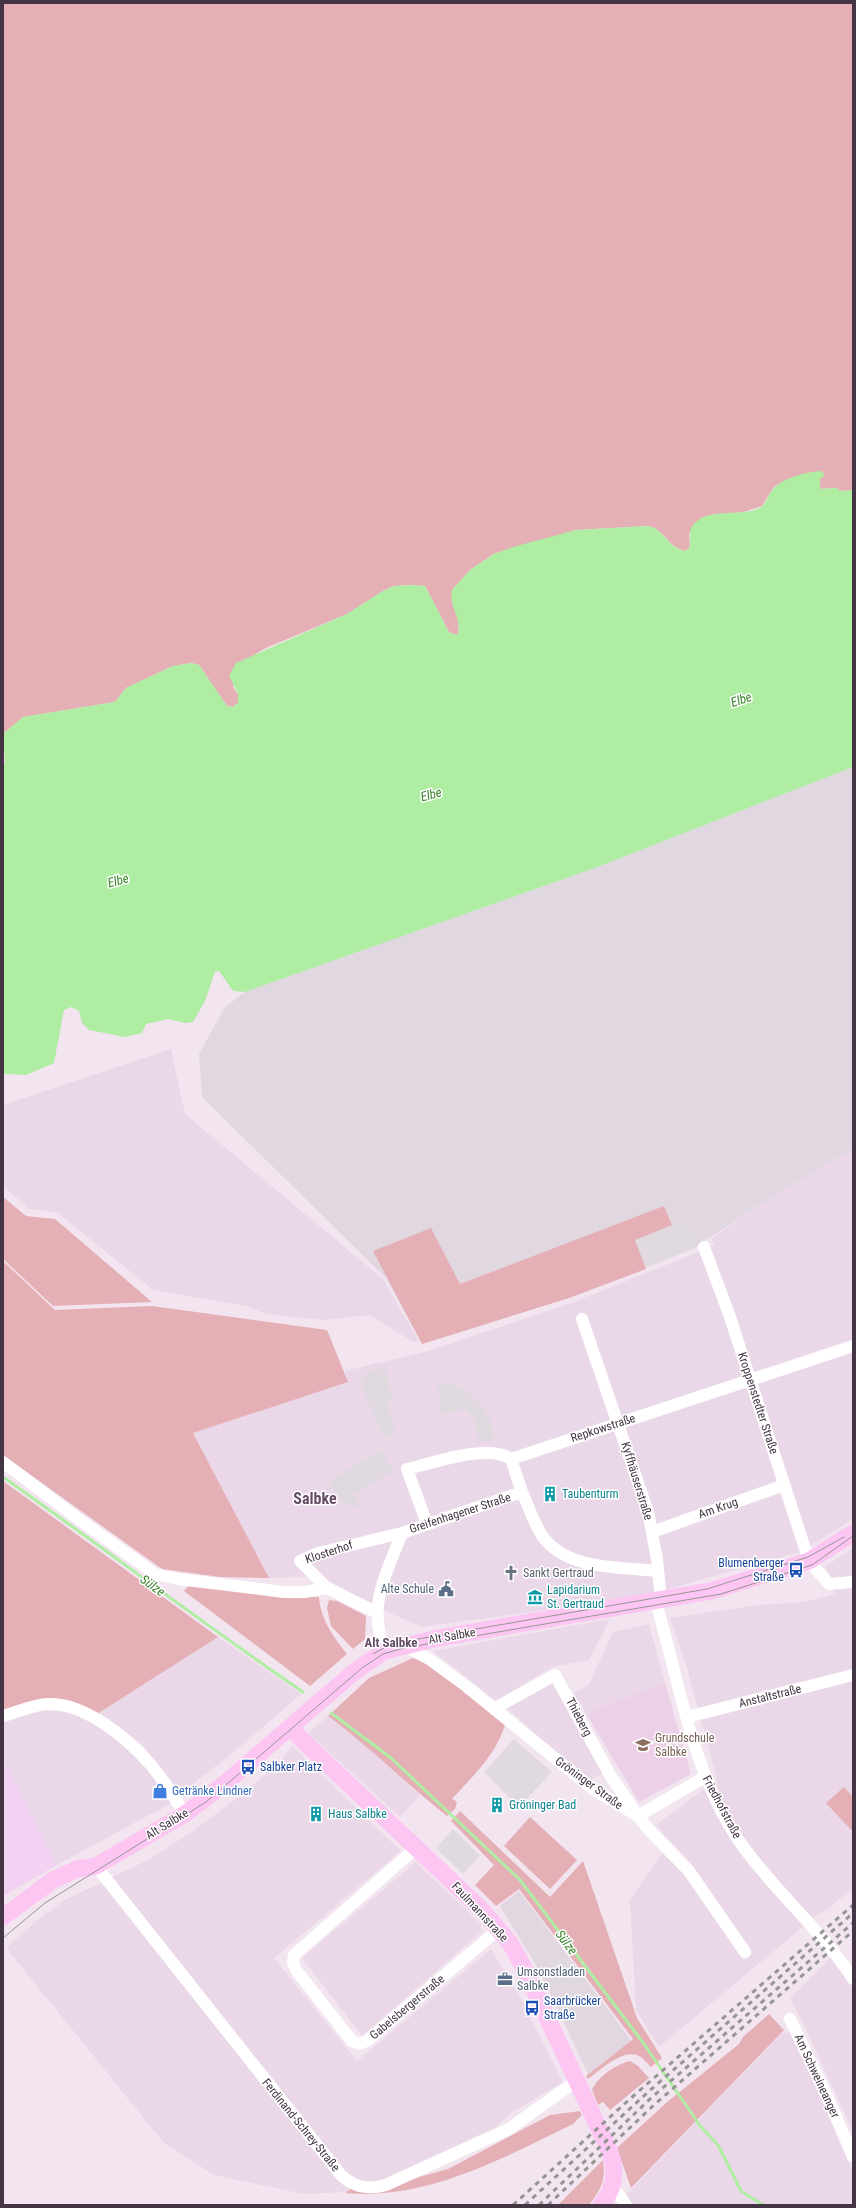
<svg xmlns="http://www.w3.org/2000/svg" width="856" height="2208" viewBox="0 0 856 2208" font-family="'Roboto Condensed',sans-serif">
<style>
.residential{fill:#ead8e8}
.commercial{fill:#f3d1f3}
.industrial{fill:#e1d7e1}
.education{fill:#ebd0e7}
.green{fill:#e5afb6}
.parking{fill:#e0dae0}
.water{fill:#afeda3}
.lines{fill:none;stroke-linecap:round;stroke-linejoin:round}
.stream{stroke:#afeda3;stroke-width:3}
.street{stroke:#fff;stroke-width:12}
.secondary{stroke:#fcc5f2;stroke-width:17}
.tram{stroke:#959595;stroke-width:1}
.rail{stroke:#959595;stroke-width:3;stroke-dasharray:5 5;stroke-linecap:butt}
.labels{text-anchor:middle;stroke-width:3;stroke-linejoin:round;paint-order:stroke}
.street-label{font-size:12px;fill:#443544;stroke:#fff}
.culture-label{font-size:12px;fill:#0d838f;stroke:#fff;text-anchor:start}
.transit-label{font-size:12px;fill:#164399;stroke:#fff;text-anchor:start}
.worship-label{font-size:12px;fill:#5b616d;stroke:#fff;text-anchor:start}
.service-label{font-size:12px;fill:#4e5e75;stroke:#fff;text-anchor:end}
.education-label{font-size:12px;fill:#785e54;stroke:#fff;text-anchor:start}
.shop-label{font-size:12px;fill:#366cbe;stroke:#fff;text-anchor:start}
.water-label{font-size:13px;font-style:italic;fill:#38842a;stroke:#fff}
.neighbourhood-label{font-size:13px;font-weight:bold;fill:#664d66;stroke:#fff}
.district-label{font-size:16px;font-weight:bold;fill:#664d66;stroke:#fff}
</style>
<rect width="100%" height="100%" fill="#f2e5f0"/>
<path class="residential" d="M 171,1049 L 185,1114 L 383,1279 L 419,1341 L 413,1342 L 370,1315 L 322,1320 L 266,1314 L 246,1306 L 153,1290 L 57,1212 L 29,1209 L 3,1186 L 3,1105 Z
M 853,1149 L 853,1519 L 800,1552 L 654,1593 L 561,1608 L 422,1627 L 371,1605 L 321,1576 L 269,1578 L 193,1433 L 348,1382 L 345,1371 L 428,1351 L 571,1303 L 696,1253 L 714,1244 L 711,1239 L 751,1210 Z
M 853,1548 L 853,1888 L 829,1908 L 817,1915 L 659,2047 L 636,2010 L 630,1900 L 662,1854 L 677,1865 L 744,1960 L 752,1953 L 688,1860 L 656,1825 L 717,1779 L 687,1668 L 670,1618 L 759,1605 L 804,1602 L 835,1594 L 826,1566 Z
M 610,1619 L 589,1660 L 552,1667 L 496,1701 L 433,1651 Z
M 649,1624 L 665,1683 L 601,1707 L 587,1715 L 574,1693 L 589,1684 L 613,1632 Z
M 218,1637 L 301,1694 L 234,1752 L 181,1793 L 142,1744 L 97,1714 Z
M 552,1681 L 605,1772 L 588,1782 L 506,1707 Z
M 44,1710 L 75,1713 L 110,1734 L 144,1764 L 171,1803 L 57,1865 L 3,1759 L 3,1722 Z
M 328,1716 L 357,1737 L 420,1795 L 400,1817 L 308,1733 Z
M 292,1746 L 401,1851 L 274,1958 L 357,2061 L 491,1949 L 516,1989 L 563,2082 L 514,2111 L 496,2127 L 372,2184 L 345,2192 L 303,2194 L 214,2175 L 163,2142 L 8,1950 L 8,1946 L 36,1921 L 65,1900 L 150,1859 L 193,1831 L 236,1799 L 280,1762 Z
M 416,1862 L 481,1924 L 481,1932 L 362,2036 L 302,1958 Z
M 831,1957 L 853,1987 L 853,2131 L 802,2021 L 790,1999 Z
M 789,2032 L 794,2037 L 853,2173 L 853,2205 L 616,2205 L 782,2033 Z"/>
<path class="commercial" d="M 7,1766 L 57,1865 L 3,1896 L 3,1768 Z"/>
<path class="industrial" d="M 853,767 L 853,1149 L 751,1210 L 693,1249 L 569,1298 L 422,1344 L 386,1278 L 202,1097 L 199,1054 L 225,1007 L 245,992 L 595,868 Z
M 519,1891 L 631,2040 L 588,2074 L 538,1968 L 500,1906 Z"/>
<path class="education" d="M 665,1683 L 691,1774 L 639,1802 L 587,1715 L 601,1707 Z"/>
<path class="green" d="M 3,3 L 853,3 L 853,490 L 841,491 L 836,488 L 820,489 L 820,479 L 812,472 L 785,481 L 774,487 L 762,506 L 744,512 L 712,515 L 689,533 L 690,547 L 685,551 C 666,546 665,529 648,526 L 576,530 L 494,554 L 470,570 L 452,590 L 459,623 L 458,633 L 456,635 L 449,632 L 425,586 L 411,585 L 394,586 L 383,591 L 347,614 L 266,648 L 257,653 L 233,687 L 238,694 L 238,703 L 233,707 L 227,706 L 199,665 L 191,663 L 173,666 L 126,688 L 115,702 L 23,717 L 3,734 Z
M 3,1197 L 26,1216 L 55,1219 L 152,1302 L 53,1306 L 3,1259 Z
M 664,1206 L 672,1225 L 635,1240 L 646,1269 L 569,1298 L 422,1344 L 373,1251 L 431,1228 L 460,1284 Z
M 3,1261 L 55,1310 L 152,1306 L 327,1330 L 348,1382 L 193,1433 L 269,1578 L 220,1577 L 162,1569 L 3,1455 Z
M 3,1481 L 218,1637 L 97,1714 L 71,1701 L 54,1700 L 3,1712 Z
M 191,1583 L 291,1596 L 319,1597 C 320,1618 334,1638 347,1654 L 310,1686 L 184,1591 Z
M 329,1600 L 337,1601 L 366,1616 L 365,1639 L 353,1649 L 331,1626 L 327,1608 Z
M 413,1658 C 446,1670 478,1703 505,1725 C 496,1755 472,1777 452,1799 L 457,1802 L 455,1809 L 447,1816 C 406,1784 370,1747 328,1716 L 369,1678 Z
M 844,1787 L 853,1797 L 853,1832 L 826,1803 Z
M 460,1811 L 550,1897 L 583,1861 L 637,2018 L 662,2058 L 651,2067 C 647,2063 642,2056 637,2055 C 621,2050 600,2070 588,2079 L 586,2076 L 633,2039 L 519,1889 L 496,1906 L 475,1885 L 494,1865 L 451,1821 Z
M 530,1817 L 577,1860 L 550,1889 L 504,1846 Z
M 769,2014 L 784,2030 L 631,2188 L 617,2148 L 666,2103 L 739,2044 L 743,2037 Z
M 630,2061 L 638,2066 L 649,2078 L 610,2110 L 603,2102 L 598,2105 L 592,2090 C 597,2077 617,2064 630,2061 Z
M 580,2111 L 582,2115 L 573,2124 C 503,2158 426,2201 345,2193 L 352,2188 L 357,2192 L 382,2191 L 401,2182 L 448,2169 L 550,2115 Z
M 603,2160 C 606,2181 601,2189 589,2205 L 558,2205 Z"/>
<path class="parking" d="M 687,1221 L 698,1246 L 648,1267 L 638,1241 Z
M 386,1368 L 393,1401 L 387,1403 L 396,1434 L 384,1438 L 360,1384 L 365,1372 Z
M 447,1383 L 461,1388 L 479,1403 L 491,1421 L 495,1440 L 478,1442 L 474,1419 L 464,1409 L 442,1415 L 437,1386 Z
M 380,1450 L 394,1471 L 354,1494 L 360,1505 L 353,1509 L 349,1502 L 343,1505 L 329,1481 Z
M 514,1739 L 552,1772 L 519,1807 L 484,1772 Z
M 453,1829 L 480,1856 L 463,1874 L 436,1848 Z"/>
<path class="water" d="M 821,471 L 825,475 L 820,479 L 820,489 L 836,488 L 841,491 L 853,490 L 853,767 L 595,868 L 245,992 L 233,991 L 219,971 L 215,972 L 205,1001 L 193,1022 L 185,1023 L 169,1019 L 146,1024 L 142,1033 L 125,1037 L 89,1030 L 82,1023 L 79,1011 L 71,1007 L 64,1010 L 54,1063 L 26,1075 L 3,1074 L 3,766 L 5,762 L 3,734 L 23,717 L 115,702 L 126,688 L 173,666 L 191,663 L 199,665 L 227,706 L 233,707 L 238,703 L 238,694 L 229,676 L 236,663 L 347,614 L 383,591 L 394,586 L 411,585 L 425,586 L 449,632 L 456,635 L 458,633 C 462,618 448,605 452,590 L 470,570 L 494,554 L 513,547 L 576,530 L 648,526 C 665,529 665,546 685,551 L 690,547 C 691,537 687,529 696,522 C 712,507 742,518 761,507 C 767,503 769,492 775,487 C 786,477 807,472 821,471 Z"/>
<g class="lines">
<path class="stream" d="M 3,1477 C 104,1548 202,1623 303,1692
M 331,1713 L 391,1758 L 520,1880 L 644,2044 L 701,2127 L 718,2145 L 741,2191 L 763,2205"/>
<path class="street" d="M 704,1247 L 729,1314 L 809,1561 L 829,1584 L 853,1582
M 582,1319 L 648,1512 L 657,1559 L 661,1601
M 511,1459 L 853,1346
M 511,1459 L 522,1492
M 3,1462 L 77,1518 L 155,1574 L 178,1579 L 284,1592 L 305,1592 L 327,1588
M 427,1524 L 407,1469 C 433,1463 489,1443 511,1459
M 652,1532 L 784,1485
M 656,1602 C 679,1681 692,1772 739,1841 C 773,1890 821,1929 853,1979
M 376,1612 L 327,1588 L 300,1561 L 318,1553 L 402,1533
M 403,1645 L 429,1659 L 466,1686 L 593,1789 L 638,1816 L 649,1830 L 689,1871 L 745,1952
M 384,1651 C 368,1603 385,1577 402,1533 L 522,1492 C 529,1507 534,1524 543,1537 C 567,1570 620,1567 657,1571
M 495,1708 L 555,1675 L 610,1775 L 638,1816 L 705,1777
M 3,1716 C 17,1712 32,1705 47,1704 C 84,1702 126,1737 150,1764 C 163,1779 174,1797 185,1814
M 687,1717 L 853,1675
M 416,1848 L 294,1955 L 293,1962 L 296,1970 L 352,2041 L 359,2044 L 367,2041 L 499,1929
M 96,1866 L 341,2175 C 353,2187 369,2190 386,2185 L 509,2129 L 576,2081
M 790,2019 L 827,2096 L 853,2156
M 612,2190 L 619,2195 L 626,2205"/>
<path class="secondary" d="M 291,1727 L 303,1741 L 482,1910 L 510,1943 L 523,1966 L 610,2152 C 617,2172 615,2189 601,2205
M 3,1917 L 53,1880 L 77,1869 L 96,1866 L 185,1814 L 223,1785 L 353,1673 L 384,1651 L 438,1638 L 711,1591 L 809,1561 L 853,1533"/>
<path class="tram" d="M 373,1654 L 386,1647 L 401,1642 L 707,1589 L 808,1557 L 844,1537
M 3,1938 L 45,1903 L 206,1802 L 362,1668 L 383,1654 L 404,1648 L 721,1594 L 812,1565 L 853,1536"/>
<path class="rail" d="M 513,2205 L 631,2098 L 853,1905
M 525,2205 L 647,2093 L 853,1913
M 539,2205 L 650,2099 L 853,1923
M 548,2205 L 654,2105 L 853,1931"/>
</g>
<defs>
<g id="building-bare" transform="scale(1.2)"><path d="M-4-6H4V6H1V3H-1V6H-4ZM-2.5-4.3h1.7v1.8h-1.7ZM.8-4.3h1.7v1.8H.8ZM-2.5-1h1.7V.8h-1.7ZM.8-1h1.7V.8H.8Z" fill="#0f9aa8" stroke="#fff" stroke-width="2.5" paint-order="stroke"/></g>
<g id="bus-bare" transform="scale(1.2)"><path d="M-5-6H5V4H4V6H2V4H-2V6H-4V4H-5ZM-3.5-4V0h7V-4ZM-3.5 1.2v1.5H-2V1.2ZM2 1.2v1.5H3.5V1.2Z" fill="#1a4fb4" stroke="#fff" stroke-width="2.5" paint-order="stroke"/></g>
<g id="church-bare" transform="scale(1.2)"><path d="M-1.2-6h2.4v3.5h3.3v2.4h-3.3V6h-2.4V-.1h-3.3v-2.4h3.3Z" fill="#6b7280" stroke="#fff" stroke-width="2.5" paint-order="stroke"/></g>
<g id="civic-bare" transform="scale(1.2)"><path d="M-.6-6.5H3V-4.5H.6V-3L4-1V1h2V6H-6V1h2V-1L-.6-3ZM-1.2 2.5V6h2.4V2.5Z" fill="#5c6f8a" stroke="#fff" stroke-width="2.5" paint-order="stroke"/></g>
<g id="museum-bare" transform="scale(1.2)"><path d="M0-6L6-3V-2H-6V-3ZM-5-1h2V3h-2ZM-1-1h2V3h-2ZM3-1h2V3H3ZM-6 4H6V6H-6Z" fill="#0f9aa8" stroke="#fff" stroke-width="2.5" paint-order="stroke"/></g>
<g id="school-bare" transform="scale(1.2)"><path d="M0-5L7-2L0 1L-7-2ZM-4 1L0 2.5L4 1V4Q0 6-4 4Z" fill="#8d6e63" stroke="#fff" stroke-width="2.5" paint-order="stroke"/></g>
<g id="shop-bare" transform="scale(1.2)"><path d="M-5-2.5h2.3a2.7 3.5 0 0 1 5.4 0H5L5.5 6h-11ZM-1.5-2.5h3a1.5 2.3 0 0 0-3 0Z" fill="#3f7fe0" stroke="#fff" stroke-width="2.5" paint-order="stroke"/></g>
<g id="office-bare" transform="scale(1.2)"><path d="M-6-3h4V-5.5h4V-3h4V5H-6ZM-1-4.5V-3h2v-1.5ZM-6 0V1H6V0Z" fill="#5c6f8a" stroke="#fff" stroke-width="2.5" paint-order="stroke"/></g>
</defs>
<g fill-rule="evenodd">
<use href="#building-bare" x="550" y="1494"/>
<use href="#bus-bare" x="796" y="1570"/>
<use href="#church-bare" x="511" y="1573"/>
<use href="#civic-bare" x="446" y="1589"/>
<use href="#museum-bare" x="535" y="1597"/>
<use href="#school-bare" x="643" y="1745"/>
<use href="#bus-bare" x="248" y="1767"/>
<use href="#shop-bare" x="160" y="1791"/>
<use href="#building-bare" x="497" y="1805"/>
<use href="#building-bare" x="316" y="1814"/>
<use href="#office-bare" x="505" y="1979"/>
<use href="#bus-bare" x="532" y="2008"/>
</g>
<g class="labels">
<g class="street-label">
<text transform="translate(758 1403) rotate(72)" y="4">Kroppenstedter Straße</text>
<text transform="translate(603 1428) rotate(-18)" y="4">Repkowstraße</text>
<text transform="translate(637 1481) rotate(73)" y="4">Kyffhäuserstraße</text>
<text transform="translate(718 1508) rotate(-19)" y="4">Am Krug</text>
<text transform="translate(460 1513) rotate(-18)" y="4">Greifenhagener Straße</text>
<text transform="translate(329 1552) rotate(-18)" y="4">Klosterhof</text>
<text transform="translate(452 1636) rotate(-10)" y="4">Alt Salbke</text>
<text transform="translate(770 1696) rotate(-14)" y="4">Anstaltstraße</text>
<text transform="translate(579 1717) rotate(62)" y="4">Thieberg</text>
<text transform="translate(589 1783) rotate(36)" y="4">Gröninger Straße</text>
<text transform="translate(722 1807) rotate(62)" y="4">Friedhofstraße</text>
<text transform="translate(167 1824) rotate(-31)" y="4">Alt Salbke</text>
<text transform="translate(480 1912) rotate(47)" y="4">Faulmannstraße</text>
<text transform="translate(407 2007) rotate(-40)" y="4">Gabelsbergerstraße</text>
<text transform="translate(817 2076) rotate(65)" y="4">Am Schweineanger</text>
<text transform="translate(301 2125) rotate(51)" y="4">Ferdinand-Schrey-Straße</text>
</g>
<g class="culture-label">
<text x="562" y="1498">Taubenturm</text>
<text x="547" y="1594">Lapidarium<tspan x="547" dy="14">St. Gertraud</tspan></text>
<text x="509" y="1809">Gröninger Bad</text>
<text x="328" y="1818">Haus Salbke</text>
</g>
<g class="transit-label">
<text x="784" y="1567" text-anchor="end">Blumenberger<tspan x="784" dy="14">Straße</tspan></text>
<text x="260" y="1771">Salbker Platz</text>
<text x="544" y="2005">Saarbrücker<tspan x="544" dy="14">Straße</tspan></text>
</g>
<g class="worship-label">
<text x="523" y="1577">Sankt Gertraud</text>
</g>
<g class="service-label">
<text x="434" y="1593">Alte Schule</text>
<text x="517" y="1976" text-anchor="start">Umsonstladen<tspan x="517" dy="14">Salbke</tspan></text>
</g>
<g class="education-label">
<text x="655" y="1742">Grundschule<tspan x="655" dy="14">Salbke</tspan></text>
</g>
<g class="shop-label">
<text x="172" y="1795">Getränke Lindner</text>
</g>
<g class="water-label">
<text transform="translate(741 699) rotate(-19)" y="5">Elbe</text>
<text transform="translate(431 794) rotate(-15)" y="5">Elbe</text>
<text transform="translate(118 880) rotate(-15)" y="5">Elbe</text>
<text transform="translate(153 1585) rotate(36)" y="5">Sülze</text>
<text transform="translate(567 1942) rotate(53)" y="5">Sülze</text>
</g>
<g class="neighbourhood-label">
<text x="391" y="1647">Alt Salbke</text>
</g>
<g class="district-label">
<text x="315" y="1504">Salbke</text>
</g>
</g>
<rect width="856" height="2208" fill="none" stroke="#443544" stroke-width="8"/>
</svg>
